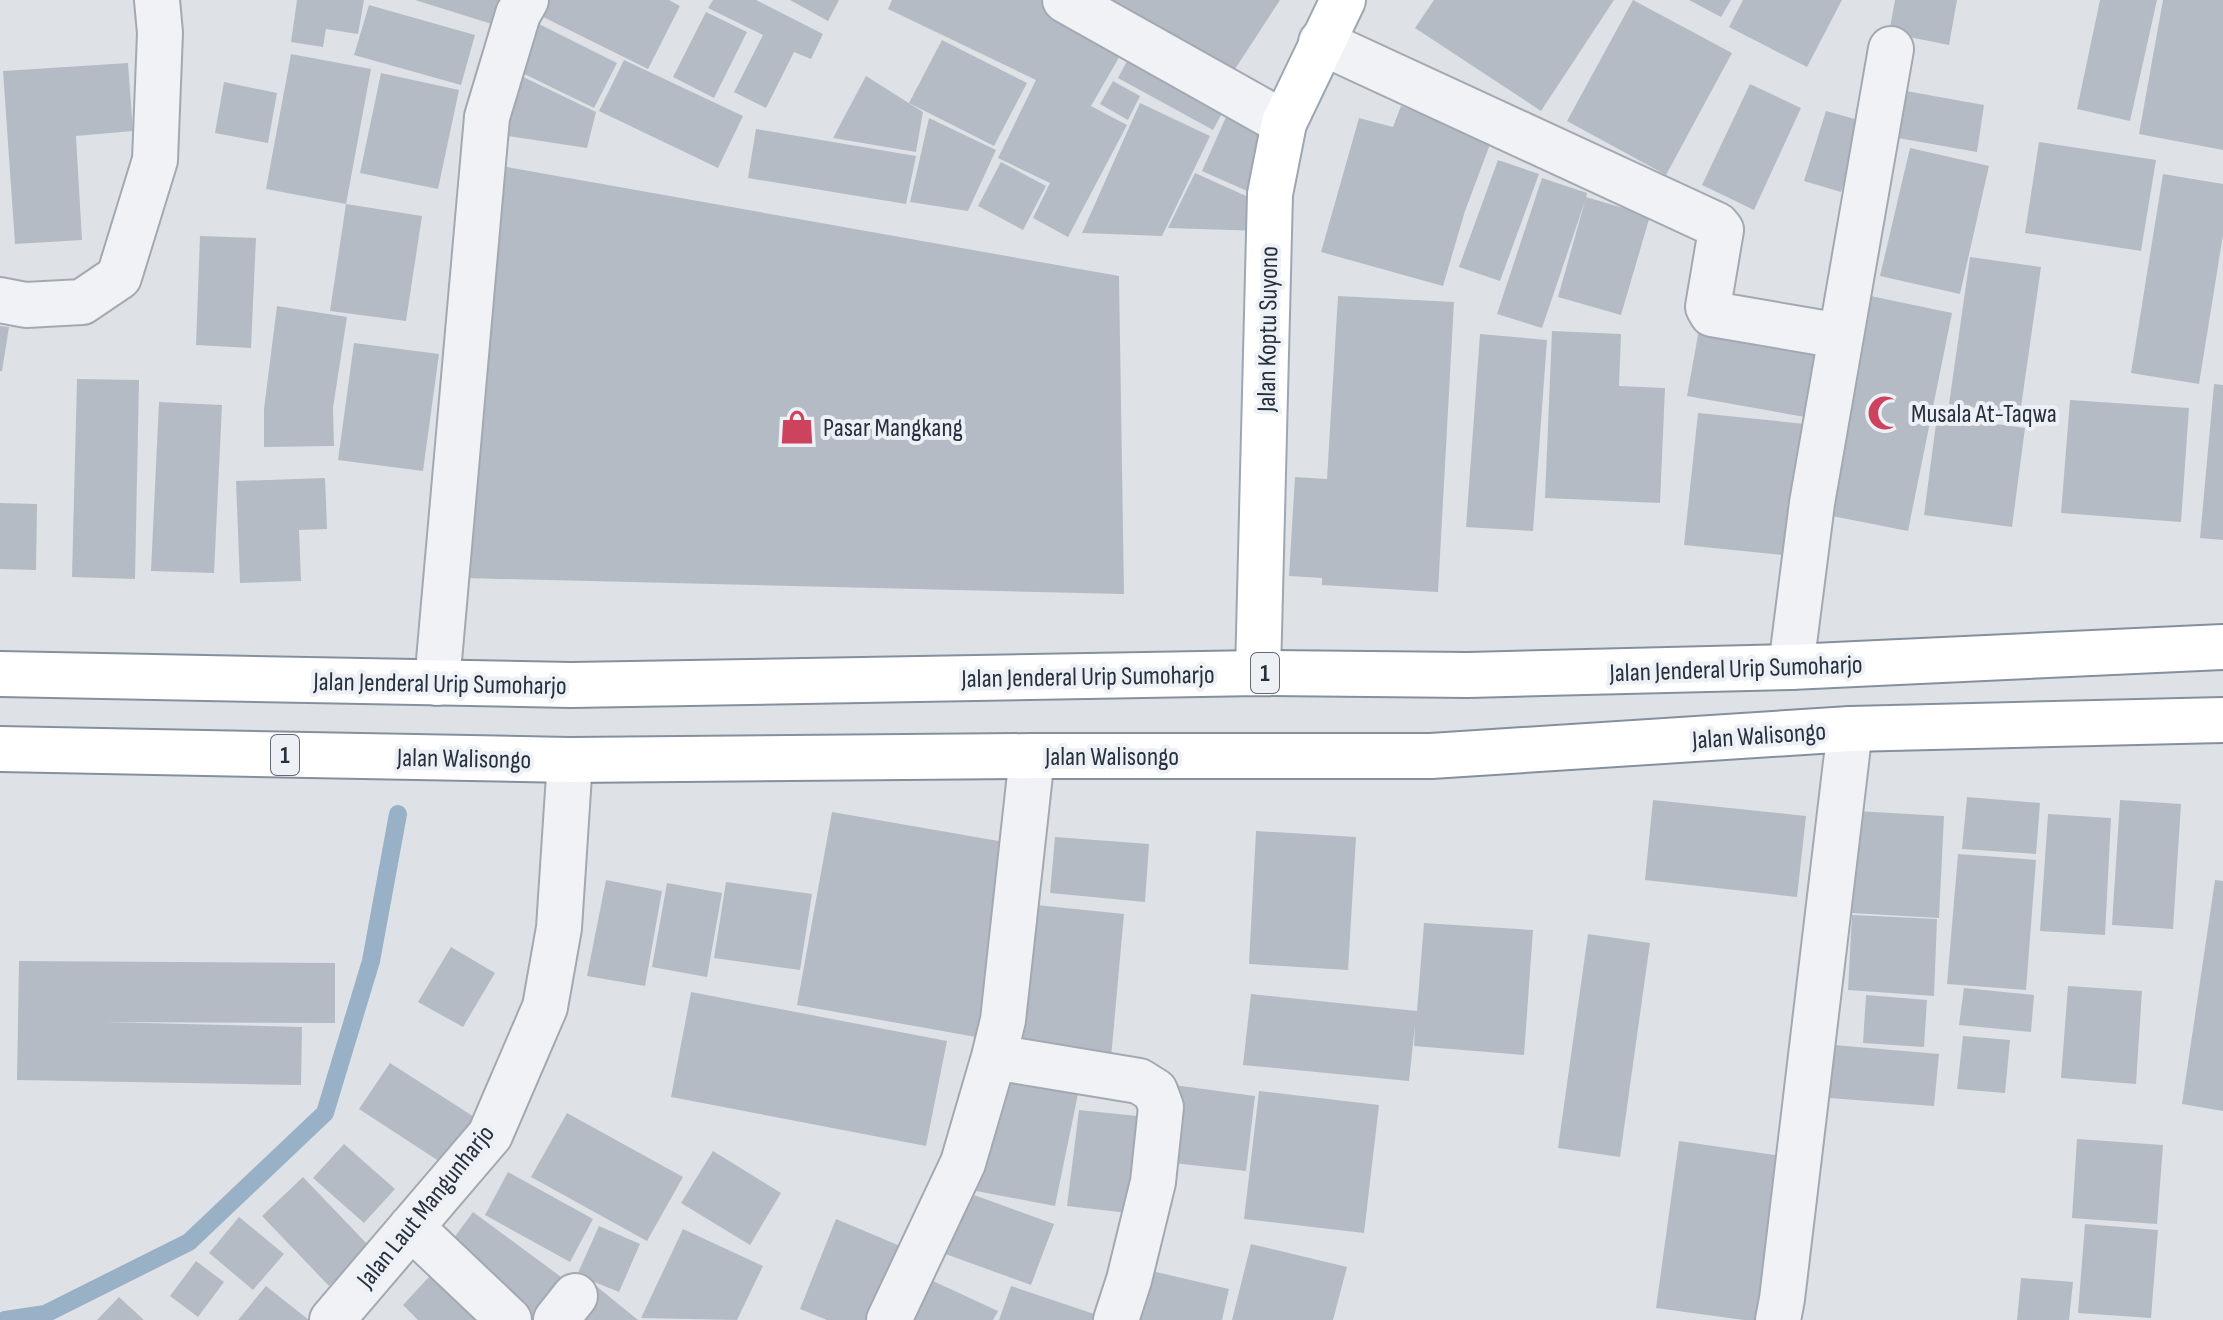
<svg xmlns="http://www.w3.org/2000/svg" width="2223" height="1320" viewBox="0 0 2223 1320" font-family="'Sofia Sans Condensed',sans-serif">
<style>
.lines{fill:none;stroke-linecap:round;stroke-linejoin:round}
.stream{stroke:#99b1c7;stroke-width:18}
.building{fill:#b5bbc4}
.minor-casing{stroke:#a3a9b1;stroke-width:48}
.major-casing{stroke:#9da7b3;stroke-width:48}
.highway-casing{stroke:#85909e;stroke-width:48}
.minor{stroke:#f0f2f6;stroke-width:44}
.major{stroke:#fff;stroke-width:44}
.highway{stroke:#fff;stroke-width:44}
.labels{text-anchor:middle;stroke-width:8;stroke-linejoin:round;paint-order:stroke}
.shield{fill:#edf1f5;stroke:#626a75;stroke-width:2}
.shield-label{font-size:24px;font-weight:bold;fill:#27303e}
.street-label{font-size:26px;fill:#27303e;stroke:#edf1f5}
.poi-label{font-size:26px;fill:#27303e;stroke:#edf1f5;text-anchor:start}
</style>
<rect width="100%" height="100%" fill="#dee2e7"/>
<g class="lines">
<path class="stream" d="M 5,1320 L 45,1314 L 189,1242 L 325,1113 L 371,961 L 398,814"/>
</g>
<path class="building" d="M 297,0 L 364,0 L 358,34 L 326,29 L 323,47 L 291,42 Z
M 415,0 L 501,0 L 495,25 Z
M 547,0 L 669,0 L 680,6 L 648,69 L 539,15 Z
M 713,0 L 756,0 L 823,34 L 811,59 L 794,52 L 766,108 L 734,92 L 763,35 L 708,8 Z
M 790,0 L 839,0 L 828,21 Z
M 892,0 L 1046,0 L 1129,40 L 1091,106 L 1127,125 L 1068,237 L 1033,218 L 1050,183 L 998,158 L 1036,80 L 888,9 Z
M 1077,0 L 1280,0 L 1224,86 Z
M 1434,0 L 1614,0 L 1541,111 L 1415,28 Z
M 1633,0 L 1732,53 L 1666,175 L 1567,121 Z
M 1689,0 L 1731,0 L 1721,17 Z
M 1743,0 L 1842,0 L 1807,67 L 1729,27 Z
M 1895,0 L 1957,0 L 1949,45 L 1889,33 Z
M 2100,0 L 2157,0 L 2130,121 L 2077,109 Z
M 2163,0 L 2223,0 L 2223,150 L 2139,134 Z
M 369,5 L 475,35 L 461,85 L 354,55 Z
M 706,12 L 747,32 L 714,98 L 673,77 Z
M 533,21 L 617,63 L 594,108 L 510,67 Z
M 942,40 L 1027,83 L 994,146 L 909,103 Z
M 1132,52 L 1227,104 L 1213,130 L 1118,78 Z
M 291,54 L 371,69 L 346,204 L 422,216 L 406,321 L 330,311 L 346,204 L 266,189 Z
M 624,60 L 743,116 L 718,168 L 599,111 Z
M 128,63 L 133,131 L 76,136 L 82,240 L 15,244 L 3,71 Z
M 381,73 L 459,90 L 438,189 L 360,173 Z
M 517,74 L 596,112 L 587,148 L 495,134 Z
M 866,76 L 923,112 L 916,152 L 833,138 Z
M 1113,81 L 1140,96 L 1128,120 L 1100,104 Z
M 224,82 L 277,93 L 268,143 L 215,133 Z
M 1750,84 L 1801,108 L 1754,210 L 1702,185 Z
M 1906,91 L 1984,105 L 1977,152 L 1898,138 Z
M 1140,103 L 1210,136 L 1162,236 L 1082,233 Z
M 1401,106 L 1492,139 L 1465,211 L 1443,286 L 1321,252 L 1359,118 L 1393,127 Z
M 1826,111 L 1862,121 L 1841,192 L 1804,181 Z
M 1226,117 L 1270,137 L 1247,191 L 1202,171 Z
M 929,118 L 996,150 L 968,211 L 910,202 Z
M 756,129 L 916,156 L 906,204 L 748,178 Z
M 2039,142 L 2156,160 L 2141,251 L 2025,233 Z
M 1910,148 L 1989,166 L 1960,294 L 1880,276 Z
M 1498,160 L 1539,174 L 1500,281 L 1459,267 Z
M 1001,162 L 1046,186 L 1023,230 L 978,206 Z
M 490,164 L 1119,276 L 1124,594 L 463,578 Z
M 1195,173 L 1266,205 L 1262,231 L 1168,228 Z
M 2163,174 L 2223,184 L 2223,235 L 2199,384 L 2131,373 Z
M 1542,178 L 1587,193 L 1586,197 L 1650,216 L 1621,315 L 1558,297 L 1585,201 L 1542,328 L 1497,314 Z
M 200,236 L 256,238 L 251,348 L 196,345 Z
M 1970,257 L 2041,267 L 2020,414 L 1949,404 Z
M 1861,294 L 1952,313 L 1908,531 L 1817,513 Z
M 1338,296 L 1454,302 L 1438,592 L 1322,585 L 1322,578 L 1289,576 L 1295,477 L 1327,479 Z
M 277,306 L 347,317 L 333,408 L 334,446 L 264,447 L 264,409 Z
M 1700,324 L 1818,344 L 1805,417 L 1687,396 Z
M 0,326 L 9,327 L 2,371 L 0,371 Z
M 1552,331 L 1621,334 L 1619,386 L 1665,388 L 1660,503 L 1545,498 Z
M 1480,334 L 1547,340 L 1533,531 L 1466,527 Z
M 354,343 L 439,354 L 423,471 L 338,460 Z
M 77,379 L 139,380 L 135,579 L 72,577 Z
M 2214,384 L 2223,385 L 2223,540 L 2200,538 Z
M 2070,400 L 2189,408 L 2181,522 L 2061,513 Z
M 159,402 L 222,405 L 214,573 L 151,571 Z
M 1698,413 L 1816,425 L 1803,557 L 1684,545 Z
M 1937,416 L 2025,428 L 2012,527 L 1924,515 Z
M 325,478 L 327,529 L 299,530 L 301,581 L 240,583 L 236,481 Z
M 0,503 L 37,504 L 36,570 L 0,569 Z
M 1967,797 L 2040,803 L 2036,854 L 1962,849 Z
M 1653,800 L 1806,816 L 1797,897 L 1645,880 Z
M 2120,800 L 2181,804 L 2173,929 L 2112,925 Z
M 1856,811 L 1944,816 L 1939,918 L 1851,913 Z
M 832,812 L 1010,843 L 976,1037 L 797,1005 Z
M 2048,814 L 2111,818 L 2105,935 L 2040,931 Z
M 1256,831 L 1356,837 L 1348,970 L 1249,964 Z
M 1055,837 L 1149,844 L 1145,902 L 1050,893 Z
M 1958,854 L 2036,860 L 2026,990 L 1947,984 Z
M 606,880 L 662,891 L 645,986 L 587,976 Z
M 2215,880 L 2223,881 L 2223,1111 L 2182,1104 Z
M 726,882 L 812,894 L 800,970 L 714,958 Z
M 667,883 L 722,893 L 707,977 L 652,967 Z
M 1036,905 L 1124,914 L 1111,1058 L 1022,1050 Z
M 1852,915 L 1937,919 L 1934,996 L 1848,990 Z
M 1424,923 L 1533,930 L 1524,1055 L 1414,1046 L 1415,1025 L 1409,1081 L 1243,1065 L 1251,994 L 1417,1011 Z
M 1588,934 L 1650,943 L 1620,1157 L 1558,1148 Z
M 451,947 L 495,973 L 463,1027 L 418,1002 Z
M 19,961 L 335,963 L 335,1023 L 104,1022 L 302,1027 L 301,1085 L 17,1080 Z
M 2068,986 L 2142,991 L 2136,1084 L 2061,1078 Z
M 1964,988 L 2034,995 L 2031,1032 L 1959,1025 Z
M 691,992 L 947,1041 L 926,1146 L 671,1097 Z
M 1866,995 L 1927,1000 L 1924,1047 L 1863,1043 Z
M 1963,1036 L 2010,1040 L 2005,1093 L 1957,1089 Z
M 1834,1045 L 1939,1054 L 1934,1106 L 1829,1098 Z
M 390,1063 L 479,1120 L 448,1167 L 359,1109 Z
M 999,1074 L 1079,1089 L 1055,1206 L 976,1191 Z
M 1174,1085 L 1255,1096 L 1246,1171 L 1164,1162 Z
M 1259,1091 L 1379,1105 L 1364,1233 L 1244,1219 Z
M 1079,1110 L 1147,1117 L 1137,1214 L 1067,1206 Z
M 567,1113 L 683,1177 L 647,1241 L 531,1177 Z
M 2077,1139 L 2163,1145 L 2157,1224 L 2072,1218 Z
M 1679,1141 L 1789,1157 L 1766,1320 L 1744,1320 L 1656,1308 Z
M 344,1144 L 395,1189 L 364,1223 L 313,1178 Z
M 713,1151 L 781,1193 L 750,1245 L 681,1203 Z
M 508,1172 L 593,1219 L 570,1262 L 485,1215 Z
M 303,1177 L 369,1246 L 329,1286 L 262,1216 Z
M 963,1191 L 1054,1224 L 1031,1285 L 940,1252 Z
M 473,1212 L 568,1282 L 539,1320 L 445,1250 Z
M 239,1217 L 284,1254 L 253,1290 L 209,1253 Z
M 836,1219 L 905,1248 L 874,1320 L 827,1320 L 800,1309 Z
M 2085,1224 L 2158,1230 L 2151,1318 L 2078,1313 Z
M 599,1226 L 640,1244 L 619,1292 L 577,1275 Z
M 683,1229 L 763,1266 L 737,1320 L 641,1318 Z
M 1251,1244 L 1347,1267 L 1333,1320 L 1232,1320 Z
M 196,1261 L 224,1282 L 198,1317 L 170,1296 Z
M 440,1265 L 497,1320 L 418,1320 L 403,1305 Z
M 1139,1268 L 1229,1289 L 1222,1320 L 1127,1320 Z
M 920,1275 L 998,1311 L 993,1320 L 898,1320 Z
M 2021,1278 L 2073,1282 L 2069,1320 L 2017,1320 Z
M 595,1285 L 638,1320 L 566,1320 Z
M 266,1286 L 309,1320 L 238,1320 Z
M 1011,1286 L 1100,1316 L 1098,1320 L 999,1320 Z
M 119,1297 L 144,1320 L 97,1320 Z"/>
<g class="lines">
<g class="minor-casing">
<path id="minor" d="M 1065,0 L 1284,123
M 1321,42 L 1717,225 L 1721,230 L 1708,307 L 1712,314 L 1840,336
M 0,300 L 26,305 L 82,302 L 119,277 L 155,160 L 160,33 L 157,0
M 1791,667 L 1812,503 L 1891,49
M 437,683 L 487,117 L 518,14 L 526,0
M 994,1057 L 1139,1081 L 1155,1091 L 1161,1107 L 1153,1182 L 1129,1280 L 1116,1320
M 411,1227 L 509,1320
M 332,1320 L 490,1135 L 545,1007 L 559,928 L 570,760
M 556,1320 L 575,1296
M 889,1320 L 963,1163 L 994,1057 L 1003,1020 L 1032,756
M 1778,1320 L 1782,1299 L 1850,729"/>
</g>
<g class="major-casing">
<path id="major" d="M 1258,673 L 1270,194 L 1284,123 L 1343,0"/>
</g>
<g class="highway-casing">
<path id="highway" d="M 0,674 L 571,685 L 1258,673 L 1468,675 L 1791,667 L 2223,647
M 0,749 L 570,760 L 1032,756 L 1431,756 L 1850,729 L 2223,720"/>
</g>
<use href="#minor" class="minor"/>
<use href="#major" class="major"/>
<use href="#highway" class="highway"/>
</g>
<defs>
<g id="mosque-bare" transform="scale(2.76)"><path d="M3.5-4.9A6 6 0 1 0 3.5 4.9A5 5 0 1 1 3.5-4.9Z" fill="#cd425c" stroke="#edf1f5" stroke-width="2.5" paint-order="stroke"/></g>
<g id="shop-bare" transform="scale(2.76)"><path d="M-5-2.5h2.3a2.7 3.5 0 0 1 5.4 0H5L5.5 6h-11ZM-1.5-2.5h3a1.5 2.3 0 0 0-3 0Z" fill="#cd425c" stroke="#edf1f5" stroke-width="2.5" paint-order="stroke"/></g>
</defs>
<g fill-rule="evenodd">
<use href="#mosque-bare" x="1885" y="413"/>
<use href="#shop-bare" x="797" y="427"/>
</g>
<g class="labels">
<g class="shield">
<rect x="1251" y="653" width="28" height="40" rx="6"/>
<rect x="271" y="735" width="28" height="40" rx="6"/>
</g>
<g class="shield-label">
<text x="1265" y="681">1</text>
<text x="285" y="763">1</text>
</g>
<g class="street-label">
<text transform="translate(1267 329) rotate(-89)" y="9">Jalan Koptu Suyono</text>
<text transform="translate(1736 668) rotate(-2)" y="9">Jalan Jenderal Urip Sumoharjo</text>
<text transform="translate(1088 676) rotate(-1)" y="9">Jalan Jenderal Urip Sumoharjo</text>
<text transform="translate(440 683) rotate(1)" y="9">Jalan Jenderal Urip Sumoharjo</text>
<text transform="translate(1759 735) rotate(-4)" y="9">Jalan Walisongo</text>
<text x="1112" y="765">Jalan Walisongo</text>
<text transform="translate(464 758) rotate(1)" y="9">Jalan Walisongo</text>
<text transform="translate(425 1206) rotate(-51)" y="9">Jalan Laut Mangunharjo</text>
</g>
<g class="poi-label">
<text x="1911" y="422">Musala At-Taqwa</text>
<text x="823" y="436">Pasar Mangkang</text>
</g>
</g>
</svg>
